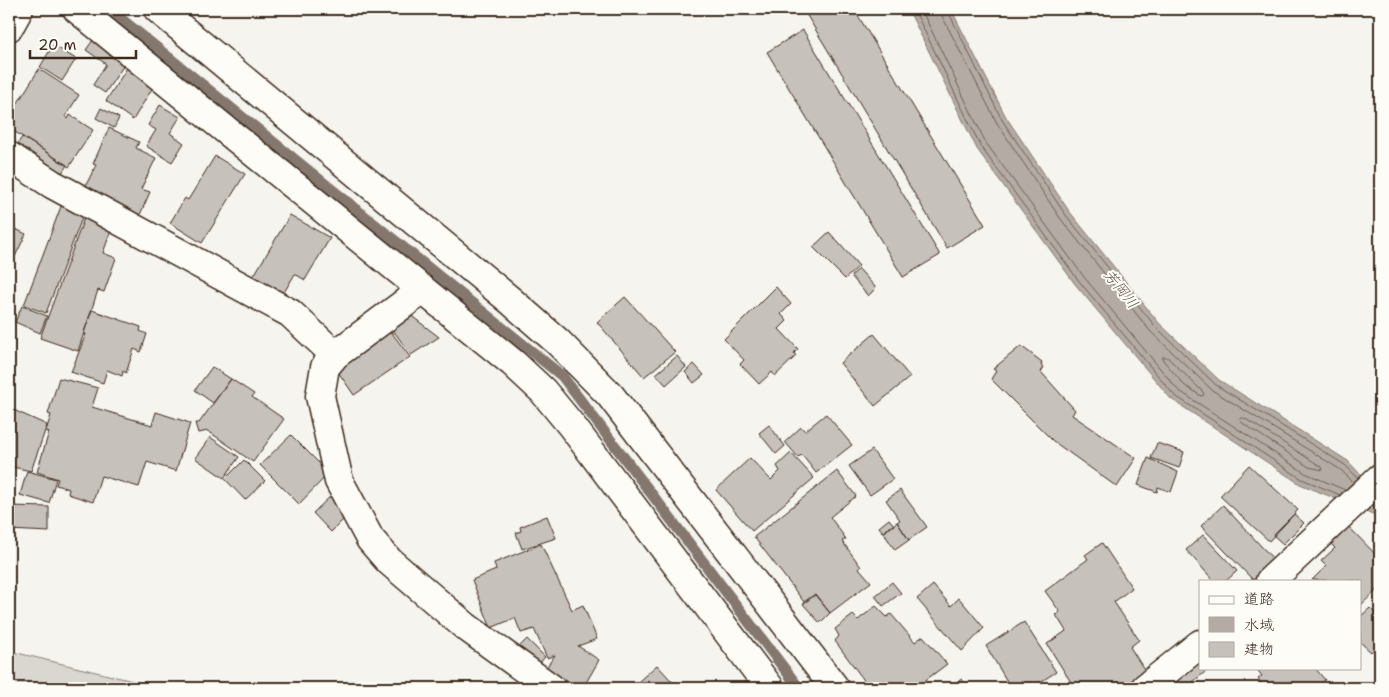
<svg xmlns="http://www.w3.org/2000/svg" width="1389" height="697" viewBox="0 0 1389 697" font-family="'Shantell Sans','Klee One',sans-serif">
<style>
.green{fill:#dad6d0;stroke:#8a8077}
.water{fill:#b4aca4;stroke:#84786e}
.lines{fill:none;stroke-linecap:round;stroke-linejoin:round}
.shore{stroke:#6b5e54;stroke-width:1}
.stream{stroke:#84786e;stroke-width:11}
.building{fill:#c7c1bb;stroke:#3b2a1e}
.street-casing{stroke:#3b2a1e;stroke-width:31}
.street{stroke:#fdfcf7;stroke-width:28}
.labels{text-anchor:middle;stroke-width:4;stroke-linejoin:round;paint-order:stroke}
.water-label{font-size:15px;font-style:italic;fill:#65584d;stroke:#fdfcf7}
</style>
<rect width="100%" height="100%" fill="#f5f4ee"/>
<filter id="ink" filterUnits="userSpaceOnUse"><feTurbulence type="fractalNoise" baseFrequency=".02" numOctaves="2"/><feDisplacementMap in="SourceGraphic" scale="10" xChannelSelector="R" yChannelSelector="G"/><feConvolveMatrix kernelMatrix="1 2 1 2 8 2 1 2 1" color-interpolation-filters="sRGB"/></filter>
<g filter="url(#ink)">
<path class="green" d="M 9,651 L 162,688 L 9,688 Z"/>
<path class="water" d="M 908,9 L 951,9 L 1006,117 L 1069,211 L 1159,323 L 1219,380 L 1348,461 L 1359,473 L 1380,485 L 1380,517 L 1300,484 L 1171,399 L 1075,284 L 977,149 Z"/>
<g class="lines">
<path class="shore" d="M 914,9 L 981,147 L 1079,281 L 1174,395 L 1302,479 L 1340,495
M 921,9 L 986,143 L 1084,277 L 1178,390 L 1305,473 L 1345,490
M 941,9 L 942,16 L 997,123 L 1060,218 L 1150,331 L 1212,390 L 1341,470 L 1353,482
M 947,9 L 1002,120 L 1065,214 L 1155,326 L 1216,385 L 1345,465 L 1358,478
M 1163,357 L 1167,357 L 1203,392 L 1204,395 L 1201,396 L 1184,385 L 1163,360 Z
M 1244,418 L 1322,467 L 1323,470 L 1309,467 L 1241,422 L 1240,419 Z"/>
<path class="stream" d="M 109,9 L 562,376 L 799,688"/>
</g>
<path class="building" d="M 803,9 L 854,9 L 985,225 L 947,248 Z
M 803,30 L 940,255 L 903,277 L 767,52 Z
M 93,40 L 126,62 L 105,93 L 93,85 L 106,64 L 86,50 Z
M 53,45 L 76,59 L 62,81 L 40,67 Z
M 127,68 L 153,87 L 133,120 L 106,101 Z
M 39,69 L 79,95 L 65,117 L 68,119 L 70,115 L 93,130 L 69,167 L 9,128 L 9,117 Z
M 160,105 L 180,117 L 170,133 L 184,143 L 172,162 L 146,146 L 156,130 L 148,125 Z
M 101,108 L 119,118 L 114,128 L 96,118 Z
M 109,128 L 139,142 L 136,148 L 156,158 L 141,189 L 150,192 L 139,217 L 83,191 L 96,165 L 93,164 Z
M 22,137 L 67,165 L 58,179 L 14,150 Z
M 215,156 L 245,174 L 202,243 L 170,223 L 185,198 L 188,200 Z
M 63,201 L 85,210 L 46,313 L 24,305 Z
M 86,213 L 112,228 L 103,253 L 116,258 L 104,292 L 98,290 L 78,351 L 40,338 Z
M 290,215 L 330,238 L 305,280 L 295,274 L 280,299 L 250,282 Z
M 9,226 L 26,234 L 9,269 L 13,270 L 9,279 Z
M 829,232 L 859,266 L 845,279 L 813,247 Z
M 859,269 L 876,288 L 868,296 L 851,276 Z
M 776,287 L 791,304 L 781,314 L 787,321 L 779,329 L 798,349 L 794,353 L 796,356 L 775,376 L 772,372 L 759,384 L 740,364 L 744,360 L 724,339 Z
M 625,297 L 675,352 L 644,377 L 597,322 Z
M 22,306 L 47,316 L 40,333 L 15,322 Z
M 92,310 L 141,327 L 140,331 L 147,334 L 141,352 L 134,349 L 126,373 L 123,371 L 122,376 L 107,370 L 103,383 L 71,372 L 86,334 L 84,332 Z
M 409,314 L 439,337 L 411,355 L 390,326 Z
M 389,329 L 410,357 L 354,395 L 334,366 Z
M 874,334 L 910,377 L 875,406 L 840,363 Z
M 1021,346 L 1042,362 L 1041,365 L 1044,367 L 1041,372 L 1075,410 L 1072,415 L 1136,458 L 1117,487 L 1053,441 L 991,379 L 996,371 L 993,369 Z
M 677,356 L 686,367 L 666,385 L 656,374 Z
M 694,364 L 704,375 L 694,383 L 685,372 Z
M 212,367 L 231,379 L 213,403 L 195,390 Z
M 59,378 L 98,388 L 92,407 L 152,425 L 156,412 L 190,423 L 176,471 L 147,462 L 139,487 L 101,476 L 93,502 L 68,494 L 69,489 L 56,485 L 58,479 L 37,472 L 49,432 L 46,431 L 51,415 L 48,414 Z
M 231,379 L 254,394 L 252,397 L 284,419 L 253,462 L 208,431 L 198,433 L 195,423 L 199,423 Z
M 9,408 L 47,425 L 31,471 L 13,467 L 9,477 Z
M 826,414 L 852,445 L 816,473 L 802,455 L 798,457 L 785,442 L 801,427 L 805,431 Z
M 769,425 L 785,446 L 776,454 L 759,433 Z
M 291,435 L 329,473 L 299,504 L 260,465 Z
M 210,437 L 239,457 L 224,478 L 195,458 Z
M 1157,443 L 1184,452 L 1179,468 L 1151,458 Z
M 872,450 L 893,479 L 870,495 L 849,466 Z
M 791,453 L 814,478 L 752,531 L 716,490 L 750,458 L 771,480 L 780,471 L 777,466 Z
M 1148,458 L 1178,472 L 1171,492 L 1158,487 L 1157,492 L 1138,485 Z
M 244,460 L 265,481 L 245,500 L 225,479 Z
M 1249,465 L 1298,510 L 1269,541 L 1220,496 Z
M 27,471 L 56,479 L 49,503 L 20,495 Z
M 837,471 L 856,496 L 830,517 L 846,539 L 842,541 L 861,567 L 859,568 L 871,582 L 830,613 L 815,594 L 804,602 L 754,537 Z
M 900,490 L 927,527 L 909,540 L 897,522 L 900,520 L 886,500 Z
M 336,491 L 353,510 L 331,532 L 313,513 Z
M 1223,505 L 1274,560 L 1253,580 L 1201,526 Z
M 9,506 L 49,507 L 49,532 L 9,530 Z
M 1294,514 L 1304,523 L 1283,544 L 1273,535 Z
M 547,516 L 556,538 L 522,549 L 516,533 L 521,531 L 520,527 Z
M 889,519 L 894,525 L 883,532 L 879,527 Z
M 897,522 L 909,540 L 895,550 L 883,532 Z
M 1349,527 L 1380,559 L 1380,587 L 1360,606 L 1360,581 L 1312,580 L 1326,566 L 1321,561 L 1335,548 L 1331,544 Z
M 1203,535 L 1237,571 L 1226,581 L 1214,581 L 1186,550 Z
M 1102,543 L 1132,588 L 1114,602 L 1139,640 L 1130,647 L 1147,674 L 1125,688 L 1079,688 L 1077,685 L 1074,687 L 1047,644 L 1066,631 L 1056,615 L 1060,612 L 1045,591 L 1088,559 L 1085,555 Z
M 541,544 L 572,610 L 583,605 L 597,639 L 578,646 L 599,660 L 583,688 L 577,688 L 546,668 L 555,655 L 547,658 L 534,629 L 521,633 L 515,618 L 491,628 L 472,580 L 496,570 L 494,563 Z
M 892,582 L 901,593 L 883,606 L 875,596 Z
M 933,585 L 951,606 L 959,598 L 984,628 L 962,651 L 917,599 Z
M 815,595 L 830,613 L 820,623 L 803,604 Z
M 876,606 L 887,617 L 891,614 L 915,642 L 923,636 L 947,664 L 915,688 L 871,688 L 868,682 L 866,683 L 835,641 L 839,636 L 835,629 L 853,615 L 858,620 Z
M 1370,608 L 1380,618 L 1380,643 L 1371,652 L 1360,642 L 1360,617 Z
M 1024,622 L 1056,672 L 1031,688 L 1011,688 L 986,646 Z
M 527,639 L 545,657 L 537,666 L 518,648 Z
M 1200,659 L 1200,668 L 1210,668 L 1189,685 L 1192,688 L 1162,688 Z
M 657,665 L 678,688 L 631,688 Z
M 1256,668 L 1315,668 L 1325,680 L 1315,688 L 1266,688 L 1258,679 L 1262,676 Z
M 962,679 L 967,688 L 938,688 L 946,684 L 947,687 Z"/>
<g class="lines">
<g class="street-casing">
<path id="street" d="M 77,9 L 513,363 L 543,391 L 571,425 L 770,688
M 158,9 L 511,301 L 558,342 L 610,395 L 835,688
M 9,27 L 19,9
M 9,156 L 52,184 L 290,313 L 335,355
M 421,291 L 335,355 L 325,367 L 320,396 L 339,481 L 370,539 L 389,561 L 465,626 L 551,688
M 1270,581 L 1380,478
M 1145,688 L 1200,644"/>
</g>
<use href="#street" class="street"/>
</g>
</g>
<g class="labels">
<g class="water-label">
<text transform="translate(1121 289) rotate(51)" y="5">芳岡川</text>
</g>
</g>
<rect width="1389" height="697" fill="none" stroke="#fdfcf7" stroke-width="30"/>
<rect x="15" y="15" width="1359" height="667" fill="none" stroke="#3b2a1e" stroke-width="2" filter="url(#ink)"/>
<rect x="1199" y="580" width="162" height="90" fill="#fdfcf7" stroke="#afa8a0"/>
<rect x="1209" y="596" width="25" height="8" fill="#fdfcf7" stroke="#afa8a0"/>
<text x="1244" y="604" font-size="15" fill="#3b2a1e">道路</text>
<rect x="1209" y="617" width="25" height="15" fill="#b4aca4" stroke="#afa8a0"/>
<text x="1244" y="630" font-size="15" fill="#3b2a1e">水域</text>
<rect x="1209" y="642" width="25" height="15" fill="#c7c1bb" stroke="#afa8a0"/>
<text x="1244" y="654" font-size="15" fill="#3b2a1e">建物</text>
<path d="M30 50v8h106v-8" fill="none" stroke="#3b2a1e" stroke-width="2.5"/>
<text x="38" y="50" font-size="15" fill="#3b2a1e" stroke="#fdfcf7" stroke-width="4" paint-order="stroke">20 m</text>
</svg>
